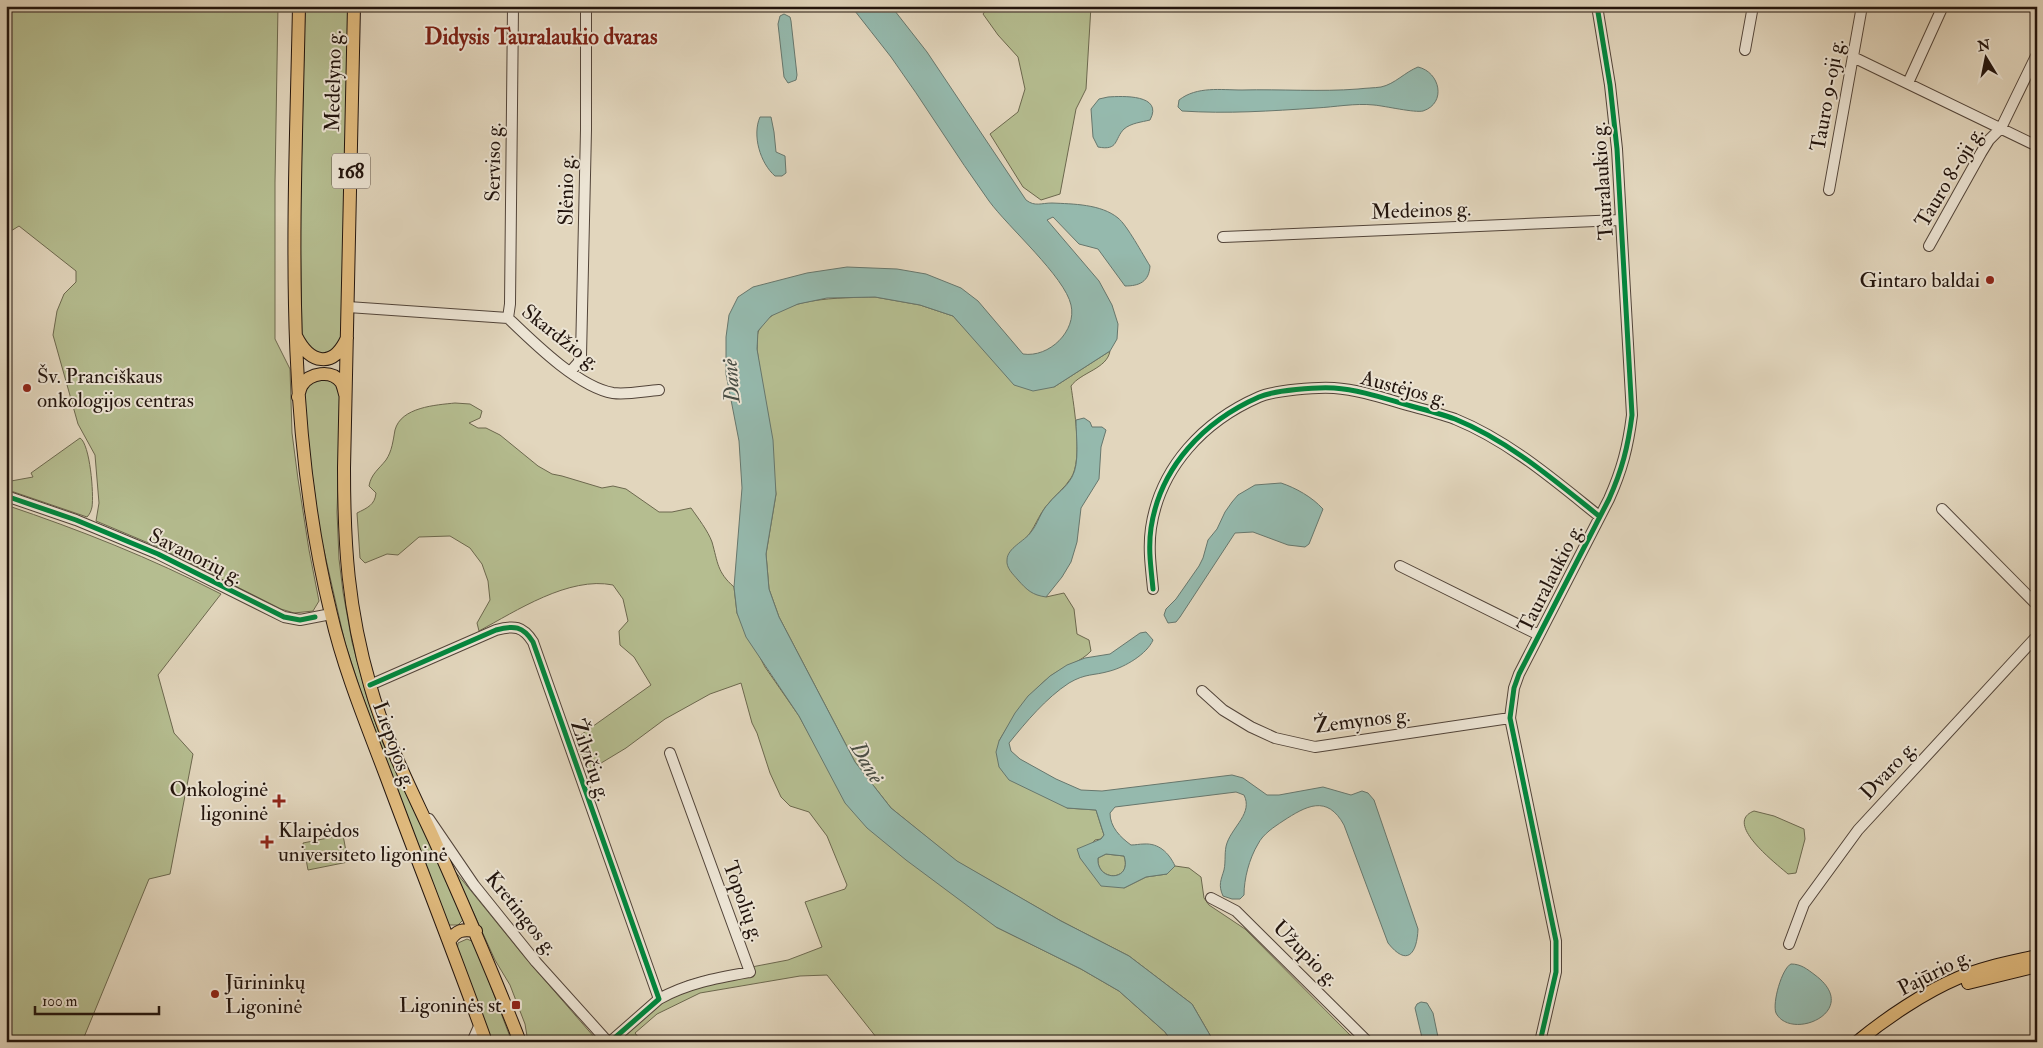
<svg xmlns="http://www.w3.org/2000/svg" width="2043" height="1048" viewBox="0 0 2043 1048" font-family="'IM FELL Double Pica',serif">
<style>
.green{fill:#b5bd90;stroke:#6c684e}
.water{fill:#95b9ad;stroke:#67776d;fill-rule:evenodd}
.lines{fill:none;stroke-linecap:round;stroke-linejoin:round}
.minor-casing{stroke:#524439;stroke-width:12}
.major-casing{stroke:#22140d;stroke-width:14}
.minor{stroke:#ece4d4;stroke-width:10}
.major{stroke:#e1bb7e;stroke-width:12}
.cycleway-casing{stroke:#ece4d4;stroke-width:8}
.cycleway{stroke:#00873e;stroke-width:5}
.poi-dot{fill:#8f2418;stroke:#ece4d4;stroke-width:2}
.labels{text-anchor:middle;stroke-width:4;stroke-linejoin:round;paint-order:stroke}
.shield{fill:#ece4d4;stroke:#5f5249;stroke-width:1}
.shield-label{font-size:20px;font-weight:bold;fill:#22140d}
.street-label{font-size:21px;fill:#22140d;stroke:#ece4d4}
.poi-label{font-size:21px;fill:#22140d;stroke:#ece4d4;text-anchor:end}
.neighbourhood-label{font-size:22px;font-weight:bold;fill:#7a1f14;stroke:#ece4d4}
.water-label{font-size:22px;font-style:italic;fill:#4a4e45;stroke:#ece4d4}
</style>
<rect width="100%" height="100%" fill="#e2d6bd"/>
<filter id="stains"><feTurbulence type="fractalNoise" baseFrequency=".004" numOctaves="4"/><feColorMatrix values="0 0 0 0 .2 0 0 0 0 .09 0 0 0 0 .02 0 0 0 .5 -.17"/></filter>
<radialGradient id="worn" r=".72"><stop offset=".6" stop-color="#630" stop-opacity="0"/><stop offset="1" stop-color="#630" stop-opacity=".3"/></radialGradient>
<path class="green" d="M 6,6 L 278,6 L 275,182 L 275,339 L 290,369 L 292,433 L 298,479 L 309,550 L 319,601 L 313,611 L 294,613 L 281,609 L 158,547 L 96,521 L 99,503 L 95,455 L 78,424 L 53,335 L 57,311 L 64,294 L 76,282 L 76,271 L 19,226 L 6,234 Z
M 305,6 L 349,6 L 342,338 L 332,353 L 312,353 L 302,336 L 300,221 Z
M 989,6 L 1091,6 L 1086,89 L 1076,109 L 1060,194 L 1041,200 L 1023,187 L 990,134 L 1018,112 L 1025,89 L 1018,57 L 998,35 L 983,14 Z
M 875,297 L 920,305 L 953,316 L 971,335 L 1054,387 L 1110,351 C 1107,369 1081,372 1071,386 C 1074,407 1083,460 1071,478 C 1065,488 1055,495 1048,504 C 1038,515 1035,529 1025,539 L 1046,597 L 1064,593 L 1074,609 L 1077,634 L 1089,640 L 1091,651 C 1081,662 1065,666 1052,675 C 1028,693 1014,716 999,741 L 1067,808 L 1096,810 L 1104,835 L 1101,839 L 1095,840 L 1080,858 L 1124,888 L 1146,877 L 1167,874 L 1175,866 L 1189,868 L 1201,877 L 1204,898 L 1209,905 L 1245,929 L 1357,1042 L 1214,1042 L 1192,1004 L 1129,956 L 1061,921 L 956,861 L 891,808 L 855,762 L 779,617 L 769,589 L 766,554 L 776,494 L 757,349 C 758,344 756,335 759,330 C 777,296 842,298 875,297 Z
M 317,379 L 332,380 L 341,391 L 337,512 L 339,559 L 343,592 L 352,642 L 367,697 L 381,739 L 465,918 L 458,925 L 448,925 L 361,692 L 345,643 L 320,533 L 302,398 L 307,384 Z
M 455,403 L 470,404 L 482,411 L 480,418 L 469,423 L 478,428 L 486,428 L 500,435 L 538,466 L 552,474 L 562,476 L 602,488 L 613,486 L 626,489 L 659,512 L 672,512 L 691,508 C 698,518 708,531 712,542 C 718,563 717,572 734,587 L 737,613 L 765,667 L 799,716 L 820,754 L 996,927 L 1081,969 L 1119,991 L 1165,1032 L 1172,1042 L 880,1042 L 827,975 L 800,976 L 700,993 L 657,1014 L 635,1033 L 642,1042 L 624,1042 L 624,1036 L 617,1029 L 655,998 L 687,981 L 705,976 L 788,960 L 822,947 L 805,902 L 845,889 L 847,885 L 827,836 L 809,812 L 790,806 L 781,797 L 770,773 L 757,733 L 752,723 L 741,683 L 710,694 L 665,719 L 626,748 L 588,771 L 575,739 L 651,685 L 634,657 L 620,645 L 619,631 L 628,621 L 623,599 L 613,585 C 569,576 516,611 479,631 L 477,623 L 490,600 L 488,581 L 482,564 L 470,548 L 450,536 L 419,537 L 398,555 L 387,554 L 365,563 L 360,558 L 357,513 C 367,508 375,505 376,493 L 369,486 C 371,474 379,469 386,460 C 392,451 393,441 395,430 C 401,407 436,405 455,403 Z
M 80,438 C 90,444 94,494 92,507 C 91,511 90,514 87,517 L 8,490 L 8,486 L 11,481 L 33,477 L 31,473 Z
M 6,505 C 80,530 151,558 221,594 L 158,675 L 174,733 L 193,754 L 170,874 L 149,879 L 82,1042 L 6,1042 Z
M 1754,811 L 1774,816 L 1804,829 L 1805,839 L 1796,873 L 1788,874 C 1778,865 1722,823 1754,811 Z
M 343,835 L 348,862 L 308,870 L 303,843 Z
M 1106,854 L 1124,856 C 1133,882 1096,882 1098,858 Z
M 454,870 L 523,955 L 595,1038 L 596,1042 L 528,1042 L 525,1024 L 510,985 L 495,960 Z
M 467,939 L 474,942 L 512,1042 L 491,1042 L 457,952 L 458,943 Z"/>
<path class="water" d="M 851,6 L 891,6 L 927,52 L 1026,200 C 1035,207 1041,203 1052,203 C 1073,204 1101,204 1118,218 C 1127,225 1143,255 1150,266 C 1149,282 1139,286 1125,286 L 1098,249 L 1079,244 L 1053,217 L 1047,220 L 1099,281 L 1112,305 L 1118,324 L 1117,339 L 1110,351 L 1054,387 L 1033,391 L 1014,385 L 953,316 L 920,305 L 875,297 L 827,298 L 798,304 L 771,316 L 758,331 L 757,349 L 773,440 L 776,494 L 766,554 L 769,589 L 779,617 L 855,762 L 891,808 L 957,861 L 1061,921 L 1129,956 L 1192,1004 L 1214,1042 L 1172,1042 L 1165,1032 L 1119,991 L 1081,969 L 996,927 L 906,860 L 867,828 L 845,803 L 799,716 L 746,637 L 737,613 L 734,587 L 742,488 L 739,441 L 726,374 L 726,337 L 729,315 L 738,297 L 753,287 L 807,273 L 847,267 L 897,269 L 926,274 L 961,288 L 978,301 L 1023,354 C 1049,358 1077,331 1071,305 C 1065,277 1008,227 989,201 C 955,154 925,104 891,57 C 878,40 864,23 851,6 Z
M 784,14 L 790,17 L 791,21 L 797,75 L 796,80 L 788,83 L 784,77 L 778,24 L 780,16 Z
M 1418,67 C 1440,72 1447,103 1423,111 C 1415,113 1385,106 1374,105 C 1355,103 1335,107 1316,108 C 1271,111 1227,114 1182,111 L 1178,107 L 1179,100 C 1197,86 1221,90 1242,90 C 1281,89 1320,92 1358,89 C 1366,88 1374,88 1381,87 C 1395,84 1405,72 1418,67 Z
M 1108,97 C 1122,96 1164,94 1150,120 C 1142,122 1131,123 1124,129 C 1114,139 1119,151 1098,147 L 1093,137 L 1091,109 L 1099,99 Z
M 760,117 L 771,117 L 774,132 L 776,152 L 785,156 L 786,173 L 782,176 L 775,176 C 760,163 752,135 760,117 Z
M 1084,418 L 1090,422 L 1092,427 L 1102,427 L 1106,430 L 1101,447 L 1099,479 L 1081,508 L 1077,542 L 1071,562 L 1062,577 L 1046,597 C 1032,595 1027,590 1018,580 C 1013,574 1006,568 1007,560 C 1007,548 1025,541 1031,532 C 1038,524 1040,512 1049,503 C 1056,494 1066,488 1072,477 C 1080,463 1076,437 1076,420 Z
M 1281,483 C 1296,488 1312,497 1323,509 L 1309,544 L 1305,547 L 1288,545 L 1253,532 L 1235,533 L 1180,617 L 1176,622 L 1168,623 L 1164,615 L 1166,609 L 1176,599 L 1199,566 L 1203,558 L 1208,540 L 1217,529 L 1225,512 L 1232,502 L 1238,495 L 1255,485 Z
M 1146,632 L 1153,640 C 1147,654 1125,667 1110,671 C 1093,676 1086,673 1069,683 C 1046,698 1026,722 1009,743 L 1011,751 L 1020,759 L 1056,779 L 1081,790 L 1102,791 L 1232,775 L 1243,778 L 1267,795 L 1279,795 L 1323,787 L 1351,795 L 1362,791 L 1368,793 L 1374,800 L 1418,929 C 1417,954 1407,967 1388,943 L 1344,825 C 1327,794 1306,806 1283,821 C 1274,827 1263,834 1258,844 C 1249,859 1244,879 1244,895 L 1240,899 L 1232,899 L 1223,896 C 1218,885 1221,880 1224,870 C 1226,861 1224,851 1227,843 C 1233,826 1253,813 1244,795 L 1236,792 L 1115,807 L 1110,813 C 1110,827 1120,837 1131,845 C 1136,845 1139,844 1144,844 C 1159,843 1169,853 1175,866 L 1167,874 L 1146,877 L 1124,888 L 1101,886 L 1080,858 L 1077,849 L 1101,839 L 1104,835 L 1096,810 L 1067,808 L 1009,780 L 999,767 L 996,752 L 999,741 L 1015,713 L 1028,696 L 1050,676 L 1067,665 L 1085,658 L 1110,654 L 1140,633 ZM 1106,854 L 1124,856 C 1133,882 1096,882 1098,858 Z
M 1791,964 C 1801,964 1807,969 1815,975 C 1863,1011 1791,1042 1776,1013 C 1772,1003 1782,968 1791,964 Z
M 1421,1002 L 1427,1003 L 1433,1013 L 1439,1042 L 1423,1042 L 1415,1008 L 1417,1004 Z"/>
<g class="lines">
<g class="minor-casing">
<path id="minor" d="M 1745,50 L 1753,6
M 1853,57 L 2037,146
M 1908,83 L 1943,6
M 1829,190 L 1862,6
M 1223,237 L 1620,220
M 1929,246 L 1981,153 L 1989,140 L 2001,128 L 2037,54
M 348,307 L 508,318 C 533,342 578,387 613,393 C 627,395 645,391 659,390
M 508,318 L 510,304 L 513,6
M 570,372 L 578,363 L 581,356 L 586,130 L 586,6
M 6,496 L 76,520 L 158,554 L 284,617 L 300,620 L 331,614
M 1942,509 L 2037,605
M 1400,566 L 1539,635
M 1153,589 C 1151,568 1148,549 1151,528 C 1160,467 1204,421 1259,397 C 1275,390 1317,387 1334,388 C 1361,390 1386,399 1411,406 C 1426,410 1441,414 1455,419 C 1509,441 1554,480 1599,516
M 370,685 L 496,630 C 514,625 523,626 533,642 L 659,999 L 610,1042
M 1202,691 L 1223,710 L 1251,727 L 1275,738 L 1315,747 L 1510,718
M 429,819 L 474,885 L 536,962 L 608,1042
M 1211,898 L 1236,911 L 1368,1042
M 1789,944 L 1804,904 L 1858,830 L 2037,636
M 659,999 C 688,983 717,978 750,972 L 670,753
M 472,1042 L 480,1024
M 1540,1042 L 1556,972 L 1556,941 L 1510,718 L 1514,688 L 1519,674 L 1609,499 C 1622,470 1628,447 1632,415 L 1617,149 L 1610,85 L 1597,6"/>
</g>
<g class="major-casing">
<path id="major" d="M 299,6 C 295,210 282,415 331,614 C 344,670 366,723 386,776 C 419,865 454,953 486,1042
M 354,6 L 344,468 C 344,546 348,609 370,685 C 385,739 411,789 434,839 C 464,906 493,973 520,1042
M 296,336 C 310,364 333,369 347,338
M 298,397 C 299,393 300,388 302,385 C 310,373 331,369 341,382 C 343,385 344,391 345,394
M 449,942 C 456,930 462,929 476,931
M 1968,983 L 2037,966
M 1857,1042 C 1886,1018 1925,992 1958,978 C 1983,967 2011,962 2037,956"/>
</g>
<use href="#minor" class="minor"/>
<use href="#major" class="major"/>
<g class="cycleway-casing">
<path id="cycleway" d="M 6,496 L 76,520 L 158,554 L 284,617 L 300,620 L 315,617
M 1153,589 C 1151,568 1148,549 1151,528 C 1160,467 1204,421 1259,397 C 1275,390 1317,387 1334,388 C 1361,390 1386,399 1411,406 C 1426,410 1441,414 1455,419 C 1509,441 1554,480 1599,516
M 370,685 L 496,630 C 514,625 523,626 533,642 L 659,999 L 610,1042
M 1540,1042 L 1556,972 L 1556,941 L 1510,718 L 1514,688 L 1519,674 L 1609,499 C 1622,470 1628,447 1632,415 L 1617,149 L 1610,85 L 1597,6"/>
</g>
<use href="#cycleway" class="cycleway"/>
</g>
<g class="poi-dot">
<circle cx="1990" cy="280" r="5"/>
<circle cx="27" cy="388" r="5"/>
<path d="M276.5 793.5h5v5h5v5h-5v5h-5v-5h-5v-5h5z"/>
<path d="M264.5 834.5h5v5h5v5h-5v5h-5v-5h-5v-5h5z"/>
<circle cx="215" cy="994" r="5"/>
<rect x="511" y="1000" width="10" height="10" rx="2.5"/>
</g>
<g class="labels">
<rect class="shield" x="332" y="153.5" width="38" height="35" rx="4"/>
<g class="shield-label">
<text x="351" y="178">168</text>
</g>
<g class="street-label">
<text transform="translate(333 81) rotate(-89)" y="7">Medelyno g.</text>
<text transform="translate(1827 95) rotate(-80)" y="7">Tauro 9-oji g.</text>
<text transform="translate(493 162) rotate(-89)" y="7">Serviso g.</text>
<text transform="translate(1949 177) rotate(-59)" y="7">Tauro 8-oji g.</text>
<text transform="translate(1602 181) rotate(-94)" y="7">Tauralaukio g.</text>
<text transform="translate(566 190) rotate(-89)" y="7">Slėnio g.</text>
<text transform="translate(1421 210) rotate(-2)" y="7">Medeinos g.</text>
<text transform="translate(561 337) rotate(38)" y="7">Skardžio g.</text>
<text transform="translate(1404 388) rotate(15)" y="7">Austėjos g.</text>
<text transform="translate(196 556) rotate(26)" y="7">Savanorių g.</text>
<text transform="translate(1550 578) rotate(-63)" y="7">Tauralaukio g.</text>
<text transform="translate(1362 720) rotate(-7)" y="7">Žemynos g.</text>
<text transform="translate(395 745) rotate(70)" y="7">Liepojos g.</text>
<text transform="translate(591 760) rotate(71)" y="7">Žilvičių g.</text>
<text transform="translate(1888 770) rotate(-47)" y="7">Dvaro g.</text>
<text transform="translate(744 901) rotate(70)" y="7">Topolių g.</text>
<text transform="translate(522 913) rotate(51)" y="7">Kretingos g.</text>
<text transform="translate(1306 953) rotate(45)" y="7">Užupio g.</text>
<text transform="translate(1934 972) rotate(-27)" y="7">Pajūrio g.</text>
</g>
<g class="poi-label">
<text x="1980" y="287">Gintaro baldai</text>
<text x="37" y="383" text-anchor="start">Šv. Pranciškaus<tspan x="37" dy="24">onkologijos centras</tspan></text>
<text x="268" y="796">Onkologinė<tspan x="268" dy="24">ligoninė</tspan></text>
<text x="278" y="837" text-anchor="start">Klaipėdos<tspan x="278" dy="24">universiteto ligoninė</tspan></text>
<text x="225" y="989" text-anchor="start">Jūrininkų<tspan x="225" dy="24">Ligoninė</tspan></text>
<text x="506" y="1012">Ligoninės st.</text>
</g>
<g class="neighbourhood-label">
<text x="541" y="44">Didysis Tauralaukio dvaras</text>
</g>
<g class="water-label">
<text transform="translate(730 381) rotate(-94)" y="8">Danė</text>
<text transform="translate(868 762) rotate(60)" y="8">Danė</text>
</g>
</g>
<rect width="2043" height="1048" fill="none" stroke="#e2d6bd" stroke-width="25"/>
<rect x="8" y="8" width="2028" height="1033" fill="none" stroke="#22140d" stroke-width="2.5"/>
<rect x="12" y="12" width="2018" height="1023" fill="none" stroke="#22140d"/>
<g transform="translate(1986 58) rotate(350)" stroke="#ece4d4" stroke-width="4" paint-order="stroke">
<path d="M0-4L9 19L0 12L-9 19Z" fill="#22140d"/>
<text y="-8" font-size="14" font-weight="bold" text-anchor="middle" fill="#22140d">N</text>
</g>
<path d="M35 1006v8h124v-8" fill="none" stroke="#22140d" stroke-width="2.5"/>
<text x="42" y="1006" font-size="15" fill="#22140d" stroke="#ece4d4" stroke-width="4" paint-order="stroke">100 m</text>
<rect width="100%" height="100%" filter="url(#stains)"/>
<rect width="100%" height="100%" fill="url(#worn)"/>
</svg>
